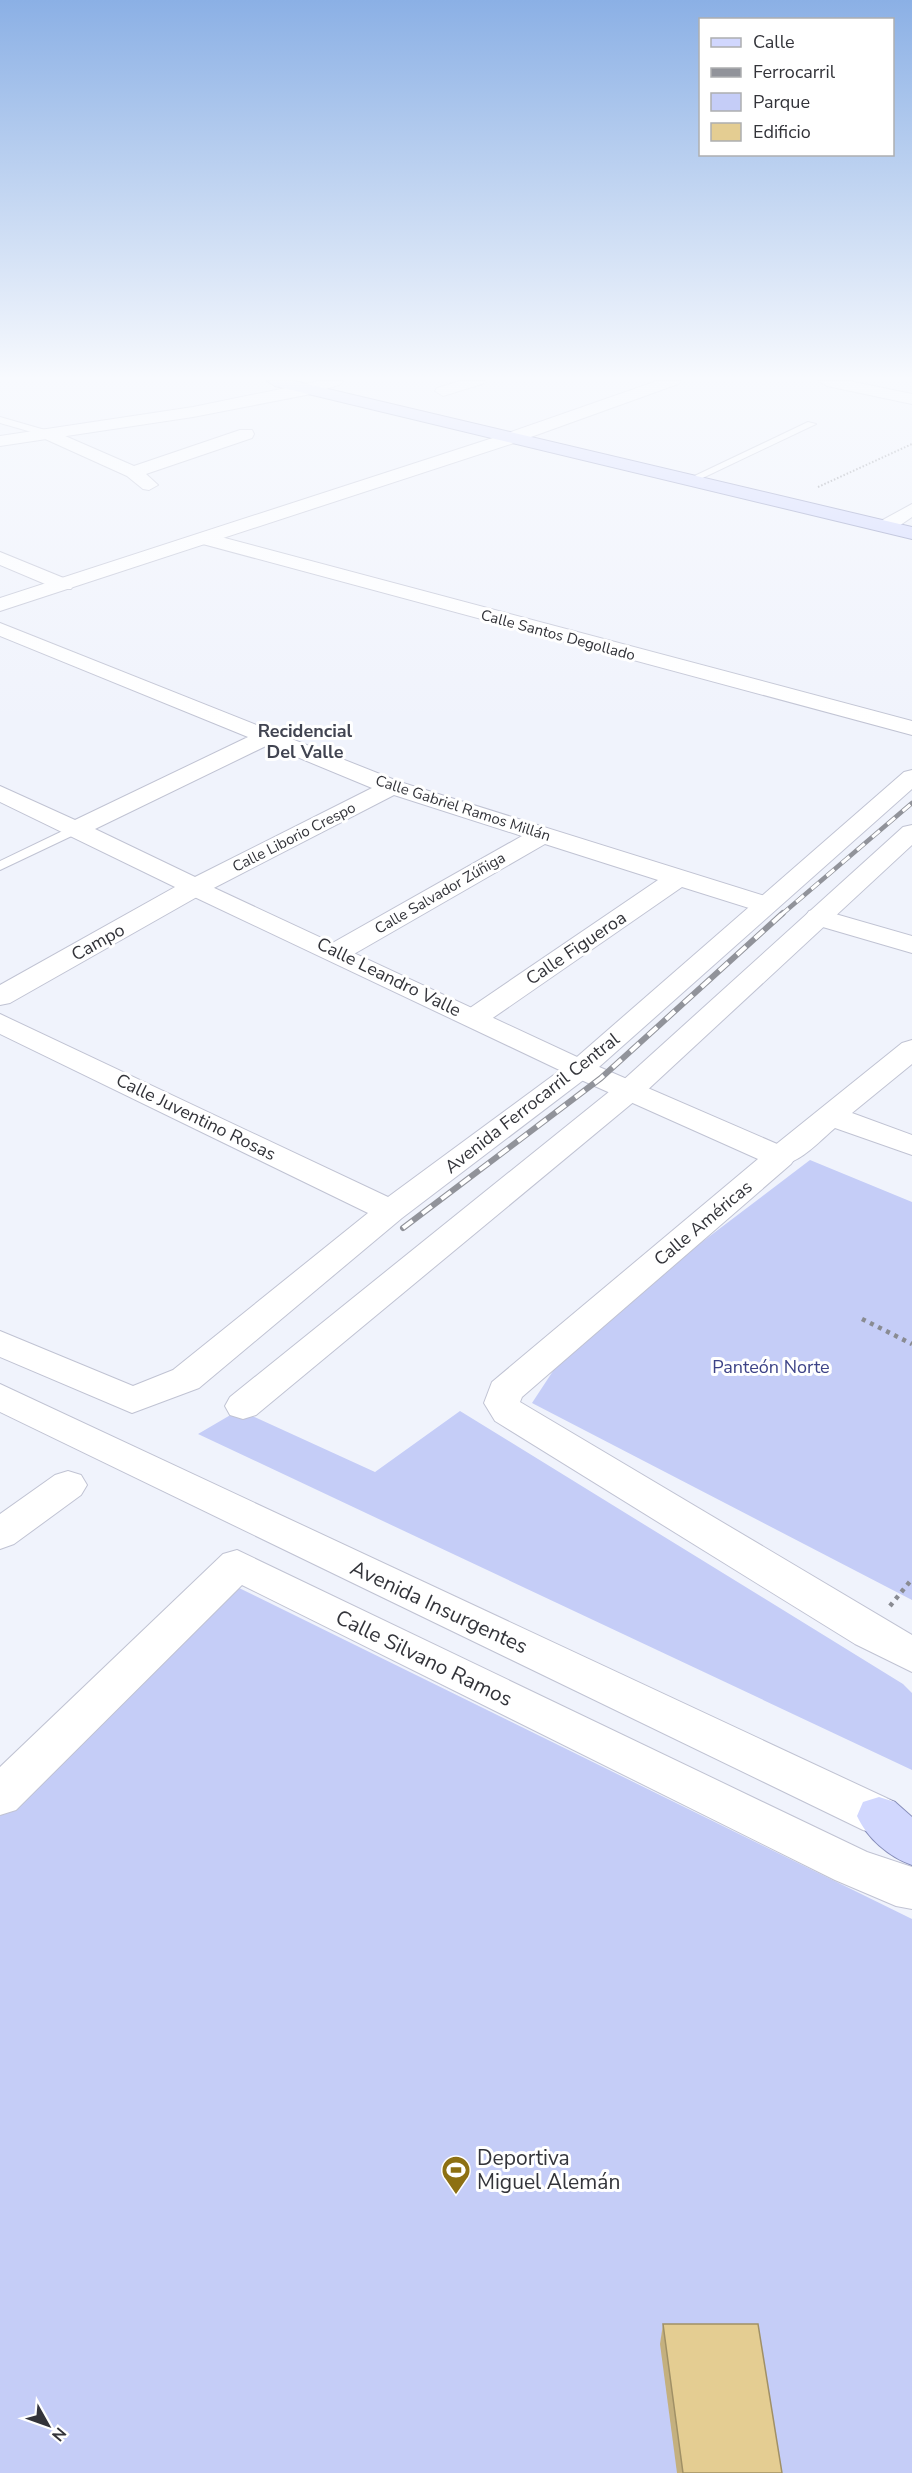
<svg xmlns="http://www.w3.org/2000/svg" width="912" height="2473" viewBox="0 0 912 2473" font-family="'Nunito Sans',sans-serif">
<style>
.green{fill:#c5cdf7}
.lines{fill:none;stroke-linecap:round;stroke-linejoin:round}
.service-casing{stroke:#c0c3d3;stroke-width:2}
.minor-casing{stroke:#c0c3d3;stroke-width:2}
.tertiary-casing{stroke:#c0c3d3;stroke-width:2}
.secondary-casing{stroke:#c0c3d3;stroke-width:2}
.primary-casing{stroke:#868db9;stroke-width:2}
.path-far1{stroke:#898b92;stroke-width:2;stroke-dasharray:1.5 2;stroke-linecap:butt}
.path{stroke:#898b92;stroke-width:4.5;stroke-dasharray:4 5;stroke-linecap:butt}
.service{fill:#fff;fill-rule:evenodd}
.minor{fill:#fff;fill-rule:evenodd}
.tertiary{fill:#fff;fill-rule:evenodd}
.secondary{fill:#fff;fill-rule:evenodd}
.primary{fill:#d1d7fe;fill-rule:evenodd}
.rail-far1-casing{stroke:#91939a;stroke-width:4.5}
.rail-casing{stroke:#91939a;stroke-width:6}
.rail-far1{stroke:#fff;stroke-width:3;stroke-dasharray:10;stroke-linecap:butt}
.rail{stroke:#fff;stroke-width:4;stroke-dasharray:12;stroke-linecap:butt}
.wall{fill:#c4b07e}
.building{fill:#e4cd92;stroke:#a09066;stroke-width:1.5}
.labels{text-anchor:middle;stroke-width:6;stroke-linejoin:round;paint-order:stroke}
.far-street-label{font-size:15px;fill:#33343a;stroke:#fff}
.far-quarter-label{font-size:18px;font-weight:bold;fill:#414451;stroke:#fff}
.street-label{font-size:18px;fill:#33343a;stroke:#fff}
.park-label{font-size:18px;fill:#3d4387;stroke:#fff}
.near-street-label{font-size:21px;fill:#33343a;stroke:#fff}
.near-poi-label{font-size:21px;fill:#33343a;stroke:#fff;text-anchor:start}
</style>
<rect width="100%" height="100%" fill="#f0f3fc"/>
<path class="green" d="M 810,1160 L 912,1202 L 912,1600 L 532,1403 L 574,1339 Z
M 239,1410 L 375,1472 L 460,1411 L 903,1684 L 912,1693 L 912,1770 L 198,1434 Z
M 235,1586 L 912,1919 L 912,2473 L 0,2473 L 0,1816 Z"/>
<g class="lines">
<g class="service-casing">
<path id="service" d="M 0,417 L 52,432 L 54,434 L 49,437 L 0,423 Z
M 808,422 L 816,424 L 692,483 L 684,481 Z
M 73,826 L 78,827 L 78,833 L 0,870 L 0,861 Z"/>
</g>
<g class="minor-casing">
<path id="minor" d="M 460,381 L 484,381 L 482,384 L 443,396 L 435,391 L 437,388 Z
M 819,381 L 849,381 L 912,394 L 912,404 L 827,386 Z
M 49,429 L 134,466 L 240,430 L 252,430 L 254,434 L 252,438 L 146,474 L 158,485 L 149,490 L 143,489 L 127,476 L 43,438 L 41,434 L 43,430 Z
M 912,504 L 912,517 L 893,530 L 879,530 L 877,526 L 879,522 Z
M 206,533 L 912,721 L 912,735 L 199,543 L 197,539 L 199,535 Z
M 0,552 L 71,581 L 74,585 L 71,589 L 57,589 L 0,565 Z
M 0,623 L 400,782 L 774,899 L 778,905 L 774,911 L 765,913 L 682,887 L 484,1024 L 474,1027 L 464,1024 L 460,1018 L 464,1012 L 658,880 L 545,844 L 347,958 L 337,960 L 327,958 L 323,952 L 327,946 L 522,836 L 394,795 L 204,893 L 10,1003 L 0,1005 L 0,985 L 175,887 L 0,802 L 0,786 L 75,820 L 248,737 L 0,636 ZM 268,745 L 372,788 L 195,877 L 95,829 Z
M 818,909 L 912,936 L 912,953 L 809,923 L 805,917 L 809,911 Z
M 0,1014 L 388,1197 L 570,1063 L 580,1060 L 590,1063 L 595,1069 L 590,1075 L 402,1218 L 199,1388 L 132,1413 L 0,1357 L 0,1331 L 133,1386 L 173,1370 L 368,1213 L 0,1034 Z
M 912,1040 L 912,1064 L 852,1113 L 912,1135 L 912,1155 L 835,1128 C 816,1144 795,1170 769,1164 L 764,1157 L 769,1150 L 902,1043 Z
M 631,1080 L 642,1083 L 646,1089 L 642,1095 L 256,1415 L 243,1419 L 230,1415 L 225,1406 L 230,1397 L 620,1083 Z
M 68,1471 L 81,1475 L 87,1485 L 81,1495 L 14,1544 L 0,1549 L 0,1514 L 55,1475 Z
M 237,1550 L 867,1852 L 912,1867 L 912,1909 L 896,1906 L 835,1880 L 242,1585 L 16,1810 L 0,1815 L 0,1767 L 223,1554 Z"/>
</g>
<g class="tertiary-casing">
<path id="tertiary" d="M 195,879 L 590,1063 L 791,1150 L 796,1157 L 791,1164 L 522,1397 L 520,1402 L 912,1635 L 912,1672 L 855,1644 L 495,1421 L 484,1403 L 492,1382 L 758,1159 L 570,1075 L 186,893 L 182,887 L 186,881 Z"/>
</g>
<g class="secondary-casing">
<path id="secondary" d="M 320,381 L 343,381 L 341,384 L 311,394 L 193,417 L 0,446 L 0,436 L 193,407 Z
M 657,381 L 680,381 L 678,384 L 517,442 L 0,611 L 0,598 L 505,434 Z
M 912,770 L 912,789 L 590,1075 L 580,1078 L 570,1075 L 565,1069 L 570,1063 L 904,772 Z
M 912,825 L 912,845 L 642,1095 L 631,1098 L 620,1095 L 616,1089 L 620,1083 L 903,827 Z
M 0,1384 L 895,1802 L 901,1816 L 895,1830 L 879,1835 L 863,1830 L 0,1412 Z"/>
</g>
<g class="primary-casing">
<path id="primary" d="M 267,381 L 294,381 L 912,527 L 912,539 L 275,386 Z
M 879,1797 L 895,1802 L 912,1817 L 912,1865 C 889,1857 867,1838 857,1816 L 863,1802 Z"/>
</g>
<path class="path-far1" d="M 818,487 L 912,444"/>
<path class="path" d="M 862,1319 L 912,1344
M 890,1606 L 912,1579"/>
<use href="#service" class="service"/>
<use href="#minor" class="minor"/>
<use href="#tertiary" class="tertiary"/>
<use href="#secondary" class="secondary"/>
<use href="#primary" class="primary"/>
<g class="rail-far1-casing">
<path id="rail-far1" d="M 781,915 L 912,803"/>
</g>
<g class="rail-casing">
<path id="rail" d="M 403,1228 L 601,1078 L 783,913"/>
</g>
<use href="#rail-far1" class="rail-far1"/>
<use href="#rail" class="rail"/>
</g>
<path class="wall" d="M 663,2324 L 782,2473 L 677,2473 L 660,2344 Z"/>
<path class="building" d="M 663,2324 L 758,2324 L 782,2473 L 683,2473 Z"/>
<linearGradient id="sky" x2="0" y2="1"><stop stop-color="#8bb0e5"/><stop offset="0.52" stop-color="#f8fafe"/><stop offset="1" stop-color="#f8fafe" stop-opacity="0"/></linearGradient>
<rect width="912" height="727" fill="url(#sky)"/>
<defs>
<g id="stadium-pin" transform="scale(1.5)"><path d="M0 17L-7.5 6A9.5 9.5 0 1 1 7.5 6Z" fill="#8d7013" stroke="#fff"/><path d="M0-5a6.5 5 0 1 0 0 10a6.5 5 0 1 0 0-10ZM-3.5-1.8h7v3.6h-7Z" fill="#fff"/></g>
</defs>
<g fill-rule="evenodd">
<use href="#stadium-pin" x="456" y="2170"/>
</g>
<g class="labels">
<g class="far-street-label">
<text transform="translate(558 635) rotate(15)" y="5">Calle Santos Degollado</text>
<text transform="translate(463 808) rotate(18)" y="5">Calle Gabriel Ramos Millán</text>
<text transform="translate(294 837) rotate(-27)" y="5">Calle Liborio Crespo</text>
<text transform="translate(440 893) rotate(-30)" y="5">Calle Salvador Zúñiga</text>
</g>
<g class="far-quarter-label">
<text x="305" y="737">Recidencial<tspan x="305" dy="21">Del Valle</tspan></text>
</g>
<g class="street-label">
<text transform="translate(98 942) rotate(-29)" y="6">Campo</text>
<text transform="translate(576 948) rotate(-34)" y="6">Calle Figueroa</text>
<text transform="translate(389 977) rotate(26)" y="6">Calle Leandro Valle</text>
<text transform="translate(532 1103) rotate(-38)" y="6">Avenida Ferrocarril Central</text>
<text transform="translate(196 1117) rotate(26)" y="6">Calle Juventino Rosas</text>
<text transform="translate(703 1223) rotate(-40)" y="6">Calle Américas</text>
</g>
<g class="park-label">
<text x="771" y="1373">Panteón Norte</text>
</g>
<g class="near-street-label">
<text transform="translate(439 1607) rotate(25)" y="7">Avenida Insurgentes</text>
<text transform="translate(424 1658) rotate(26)" y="7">Calle Silvano Ramos</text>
</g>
<g class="near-poi-label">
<text x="477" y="2165">Deportiva<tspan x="477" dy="24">Miguel Alemán</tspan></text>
</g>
</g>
<rect x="699" y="18" width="195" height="138" fill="#ffffff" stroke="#adaeb0" stroke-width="1.5"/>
<rect x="711" y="38" width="30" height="9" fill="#d1d7fe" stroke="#adaeb0" stroke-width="1.5"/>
<text x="753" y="48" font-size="18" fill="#33343a">Calle</text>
<rect x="711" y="68" width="30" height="9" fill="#91939a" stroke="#adaeb0" stroke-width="1.5"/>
<text x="753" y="78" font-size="18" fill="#33343a">Ferrocarril</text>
<rect x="711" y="93" width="30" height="18" fill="#c5cdf7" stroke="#adaeb0" stroke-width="1.5"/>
<text x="753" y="108" font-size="18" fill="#33343a">Parque</text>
<rect x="711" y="123" width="30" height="18" fill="#e4cd92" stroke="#adaeb0" stroke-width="1.5"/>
<text x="753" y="138" font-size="18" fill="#33343a">Edificio</text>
<g transform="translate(48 2425) rotate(130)" stroke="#ffffff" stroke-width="4.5" paint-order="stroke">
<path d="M0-4.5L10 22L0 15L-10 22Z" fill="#33343a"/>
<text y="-9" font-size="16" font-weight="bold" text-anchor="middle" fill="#33343a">N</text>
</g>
</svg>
